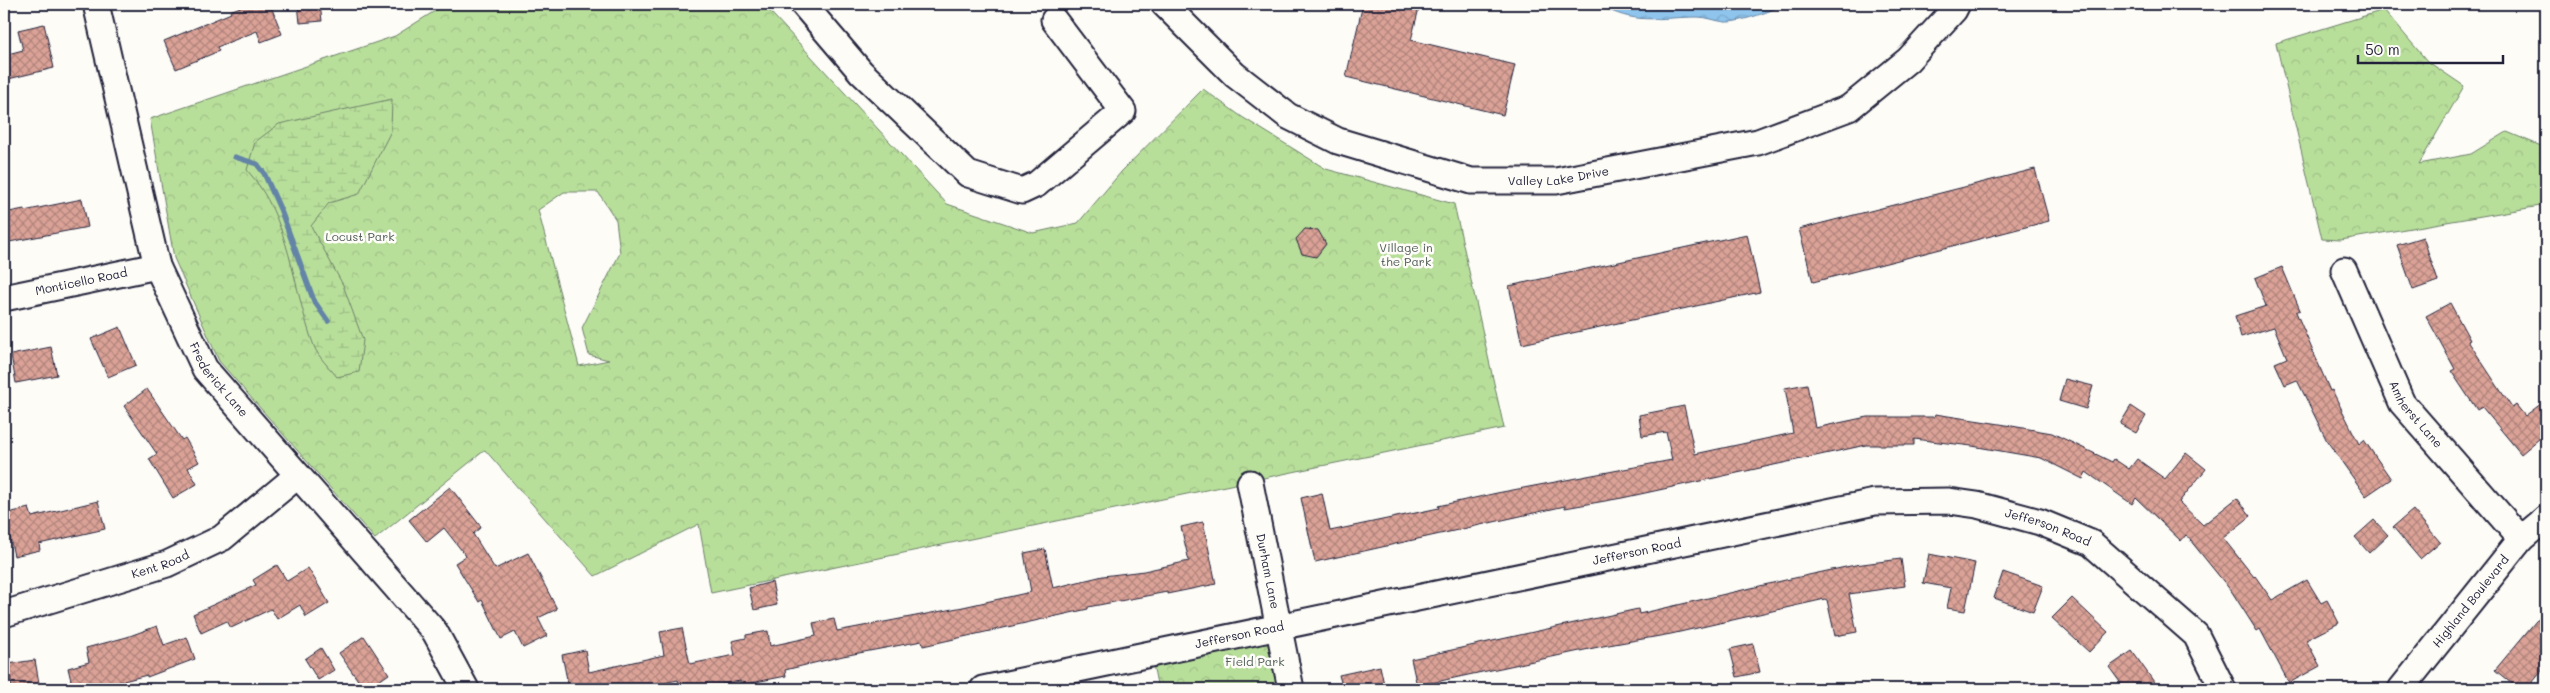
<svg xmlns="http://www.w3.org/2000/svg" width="2550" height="693" viewBox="0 0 2550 693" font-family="Mali,sans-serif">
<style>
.forest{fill:url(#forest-crowns);stroke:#6d806a;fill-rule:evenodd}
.wetland{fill:url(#wetland-marsh);stroke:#6d806a}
.water{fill:url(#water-waves);stroke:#6384a6}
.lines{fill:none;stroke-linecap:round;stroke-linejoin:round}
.stream{stroke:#6384a6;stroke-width:5.5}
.building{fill:url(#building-cross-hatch);stroke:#22223b}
.minor-casing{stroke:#22223b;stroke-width:29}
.minor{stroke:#fdfcf7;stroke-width:25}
.labels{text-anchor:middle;stroke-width:5;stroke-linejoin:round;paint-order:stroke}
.street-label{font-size:12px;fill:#22223b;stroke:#fdfcf7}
.park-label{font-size:12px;fill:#4f5b58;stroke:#fdfcf7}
</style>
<defs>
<pattern id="forest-crowns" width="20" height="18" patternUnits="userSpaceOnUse" patternTransform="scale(1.25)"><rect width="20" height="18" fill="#b8df9a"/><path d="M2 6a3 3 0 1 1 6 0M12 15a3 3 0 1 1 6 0" fill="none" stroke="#9ebf86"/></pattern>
<pattern id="wetland-marsh" width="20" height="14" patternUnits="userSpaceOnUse" patternTransform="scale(1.25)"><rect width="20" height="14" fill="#b8df9a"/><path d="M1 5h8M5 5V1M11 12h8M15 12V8" fill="none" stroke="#9ebf86"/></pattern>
<pattern id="water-waves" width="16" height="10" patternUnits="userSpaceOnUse" patternTransform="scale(1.25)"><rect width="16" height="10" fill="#8fc5ed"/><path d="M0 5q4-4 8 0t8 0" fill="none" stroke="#7ba9cc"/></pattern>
<pattern id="building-cross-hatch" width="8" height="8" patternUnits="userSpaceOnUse" patternTransform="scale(1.25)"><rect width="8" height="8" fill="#dba297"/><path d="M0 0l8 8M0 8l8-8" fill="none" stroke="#b1847c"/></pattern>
</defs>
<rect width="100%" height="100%" fill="#fdfcf7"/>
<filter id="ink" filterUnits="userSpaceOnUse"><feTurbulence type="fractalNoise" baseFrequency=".02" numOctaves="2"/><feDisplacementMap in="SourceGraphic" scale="10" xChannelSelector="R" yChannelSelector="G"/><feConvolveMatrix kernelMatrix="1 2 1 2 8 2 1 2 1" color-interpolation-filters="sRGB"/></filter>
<g filter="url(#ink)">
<path class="forest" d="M 446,4 L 763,4 L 947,204 L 1033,233 L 1078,223 L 1122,171 L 1203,89 L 1242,117 L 1326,169 L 1454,204 L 1504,428 L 711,593 L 699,524 L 595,576 L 485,450 L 375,539 L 219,361 L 174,258 L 150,119 L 395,36 ZM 564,192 L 598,192 L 616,220 L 620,253 L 582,328 L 589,355 L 609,360 L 579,366 L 538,210 Z
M 2384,10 L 2427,61 L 2464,86 L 2419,164 L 2471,154 L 2507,132 L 2546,148 L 2546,205 L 2341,240 L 2322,239 L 2276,43 Z
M 1278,628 L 1291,689 L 1158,689 L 1151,654 Z"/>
<path class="wetland" d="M 392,99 L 391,131 L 359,194 L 329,203 L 311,226 L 343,285 L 363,340 L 359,372 L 337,377 C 330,368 318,357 314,346 C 292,288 291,219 247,170 L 255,142 L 279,124 Z"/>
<path class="water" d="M 1598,4 L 1783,4 C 1774,11 1737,23 1725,22 C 1716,21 1707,17 1698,17 C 1659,17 1634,26 1598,4 Z"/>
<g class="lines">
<path class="stream" d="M 235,157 L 257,164 L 264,173 L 281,211 L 314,301 L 328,321"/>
</g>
<path class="building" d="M 248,4 L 270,4 L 282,34 L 261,42 L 257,31 L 217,47 L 219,51 L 176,69 L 164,41 L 231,13 L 230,11 Z
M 298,4 L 320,4 L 322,21 L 300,23 Z
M 1363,4 L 1420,4 L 1411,40 L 1515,65 L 1503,115 L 1346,77 Z
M 44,24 L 54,68 L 4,80 L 4,55 L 23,50 L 18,30 Z
M 2035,169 L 2049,221 L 1813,282 L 1799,229 Z
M 82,199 L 88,227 L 4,243 L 4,213 L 24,209 L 24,211 Z
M 1305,229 L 1318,230 L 1326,244 L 1316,257 L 1302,254 L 1296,239 Z
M 1747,234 L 1760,292 L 1522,344 L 1509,286 Z
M 2423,237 L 2438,281 L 2413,290 L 2397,245 Z
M 2282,267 L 2300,310 L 2296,312 L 2330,391 L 2332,390 L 2359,444 L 2364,440 L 2391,479 L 2366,496 L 2327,441 L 2297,380 L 2285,385 L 2275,363 L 2287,358 L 2274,327 L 2241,337 L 2235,316 L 2266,306 L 2255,278 Z
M 2450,303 L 2470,340 L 2468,341 L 2512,408 L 2516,405 L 2525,416 L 2546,400 L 2546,433 L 2521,454 L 2482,407 L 2477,410 L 2451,371 L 2455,369 L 2426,316 Z
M 120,327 L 136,365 L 108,377 L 91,339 Z
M 51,347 L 57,375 L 16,383 L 11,355 Z
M 2065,379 L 2093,386 L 2086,409 L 2059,401 Z
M 1807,384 L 1815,428 L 1867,417 L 1934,417 L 1935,414 L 2000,424 L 2052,433 L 2112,462 L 2114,459 L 2129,469 L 2137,459 L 2165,479 L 2186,453 L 2206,469 L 2179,502 L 2203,525 L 2237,498 L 2251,516 L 2223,538 L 2254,577 L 2255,576 L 2272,600 L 2307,580 L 2321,603 L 2327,600 L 2339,623 L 2306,640 L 2320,666 L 2289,683 L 2260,629 L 2257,631 L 2232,592 L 2186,535 L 2181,541 L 2136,498 L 2132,504 L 2086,472 L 2083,479 L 2041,458 L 1972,446 L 1914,439 L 1914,445 L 1866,445 L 1622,498 L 1565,508 L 1565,506 L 1315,562 L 1301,498 L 1322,493 L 1330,531 L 1439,508 L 1438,506 L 1497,493 L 1672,460 L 1666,432 L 1642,436 L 1639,415 L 1684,406 L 1695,454 L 1793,433 L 1785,388 Z
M 147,389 L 182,440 L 185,438 L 199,462 L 188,468 L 197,484 L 173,498 L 149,459 L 157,454 L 124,406 Z
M 2131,406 L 2146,416 L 2136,433 L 2120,424 Z
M 450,487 L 481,527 L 473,534 L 495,569 L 528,553 L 557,609 L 538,618 L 547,636 L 523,648 L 515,632 L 501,639 L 482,600 L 479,602 L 455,563 L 466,556 L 444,528 L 427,542 L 409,520 Z
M 98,501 L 105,529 L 39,544 L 40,550 L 14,556 L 10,538 L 4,540 L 4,514 L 29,508 L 32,517 Z
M 2413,510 L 2440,542 L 2420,559 L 2393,527 Z
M 2374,520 L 2388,535 L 2369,553 L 2355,537 Z
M 1203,522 L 1216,584 L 1167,594 L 1167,592 L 1088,607 L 1088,609 L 923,646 L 922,641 L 843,656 L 785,670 L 786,676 L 741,685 L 740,681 L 697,689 L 680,689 L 678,680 L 636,689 L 569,689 L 562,655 L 585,650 L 589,672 L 664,655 L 660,632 L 682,628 L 690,664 L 735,655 L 732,641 L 746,638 L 746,635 L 768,631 L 770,646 L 816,636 L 813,623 L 834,619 L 837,631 L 963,607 L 1031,592 L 1024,553 L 1045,549 L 1053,588 L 1103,576 L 1144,571 L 1189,561 L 1181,527 Z
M 1929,554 L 1975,563 L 1965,611 L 1947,608 L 1951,588 L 1923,583 Z
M 1901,559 L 1905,586 L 1849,594 L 1857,632 L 1835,636 L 1827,600 L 1825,599 L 1671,634 L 1603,646 L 1417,686 L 1411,659 L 1638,609 L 1639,614 L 1790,579 L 1855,565 Z
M 277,565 L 287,581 L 308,568 L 329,603 L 306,617 L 300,605 L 277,619 L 271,609 L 231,628 L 227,621 L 201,633 L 193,614 L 256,585 L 253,580 Z
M 2003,572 L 2043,586 L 2033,612 L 1994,598 Z
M 772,582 L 777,605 L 754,610 L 749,588 Z
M 2072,598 L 2108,632 L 2089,652 L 2052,618 Z
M 2546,609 L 2546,666 L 2527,689 L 2518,689 L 2495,670 Z
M 157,626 L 164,645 L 187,637 L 195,659 L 147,677 L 147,675 L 93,689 L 73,689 L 68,668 L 89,662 L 86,648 L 127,637 Z
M 364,636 L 389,674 L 367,689 L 364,689 L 339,653 Z
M 1753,644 L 1760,672 L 1737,677 L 1730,649 Z
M 321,648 L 334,670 L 318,680 L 305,659 Z
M 2132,651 L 2159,689 L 2125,689 L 2109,667 Z
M 35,660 L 40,689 L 12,689 L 8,664 Z
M 1380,666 L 1385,689 L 1343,689 L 1339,675 Z"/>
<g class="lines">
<g class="minor-casing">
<g id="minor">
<path id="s1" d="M 96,4 L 157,266 L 205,369 L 435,632 L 466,689"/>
<path d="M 803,4 L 861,72 L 968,174 L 1022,191 L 1037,184 L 1123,111 L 1054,20"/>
<path id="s2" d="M 1164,4 L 1235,75 L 1288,116 L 1338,141 L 1471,181 L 1556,181 L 1758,142 L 1849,108 L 1908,60 L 1954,10 L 1957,4"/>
<path id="s3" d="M 2344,270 L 2402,403 L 2521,539"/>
<path id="s4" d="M 4,298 L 157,266"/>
<path id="s5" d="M 1250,483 L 1291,689"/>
<path id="s6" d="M 4,614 L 167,564 L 222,538 L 297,476"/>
<path id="s7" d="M 983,689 L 1875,502 L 1949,501 L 1977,505 L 2040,522 L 2091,543 L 2196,635 L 2223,689"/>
<path id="s8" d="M 2401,689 L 2521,539 L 2546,518"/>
</g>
</g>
<use href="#minor" class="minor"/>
</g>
</g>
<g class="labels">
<g class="street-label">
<text dy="4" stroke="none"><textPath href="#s2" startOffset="450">Valley Lake Drive</textPath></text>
<text dy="4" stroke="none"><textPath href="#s4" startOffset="79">Monticello Road</textPath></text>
<text dy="4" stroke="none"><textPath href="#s1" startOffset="399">Frederick Lane</textPath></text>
<text dy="4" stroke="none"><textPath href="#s3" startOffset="162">Amherst Lane</textPath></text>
<text dy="4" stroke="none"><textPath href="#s7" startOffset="1088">Jefferson Road</textPath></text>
<text dy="4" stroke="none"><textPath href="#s7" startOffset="668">Jefferson Road</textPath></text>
<text dy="4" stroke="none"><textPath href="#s6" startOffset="164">Kent Road</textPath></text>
<text dy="4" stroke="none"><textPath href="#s5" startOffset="90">Durham Lane</textPath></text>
<text dy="4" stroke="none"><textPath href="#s8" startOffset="112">Highland Boulevard</textPath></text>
<text dy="4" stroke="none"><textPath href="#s7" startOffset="262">Jefferson Road</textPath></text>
</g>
<g class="park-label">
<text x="360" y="241">Locust Park</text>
<text x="1406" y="252">Village in<tspan x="1406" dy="14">the Park</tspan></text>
<text x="1255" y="666">Field Park</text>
</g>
</g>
<rect width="2550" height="693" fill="none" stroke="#fdfcf7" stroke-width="20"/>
<rect x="10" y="10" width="2530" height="673" fill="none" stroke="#22223b" stroke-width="2" filter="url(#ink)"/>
<path d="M2358 55v8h145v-8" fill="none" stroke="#22223b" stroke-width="2.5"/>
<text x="2365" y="55" font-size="15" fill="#22223b" stroke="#fdfcf7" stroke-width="4" paint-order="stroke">50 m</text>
</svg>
